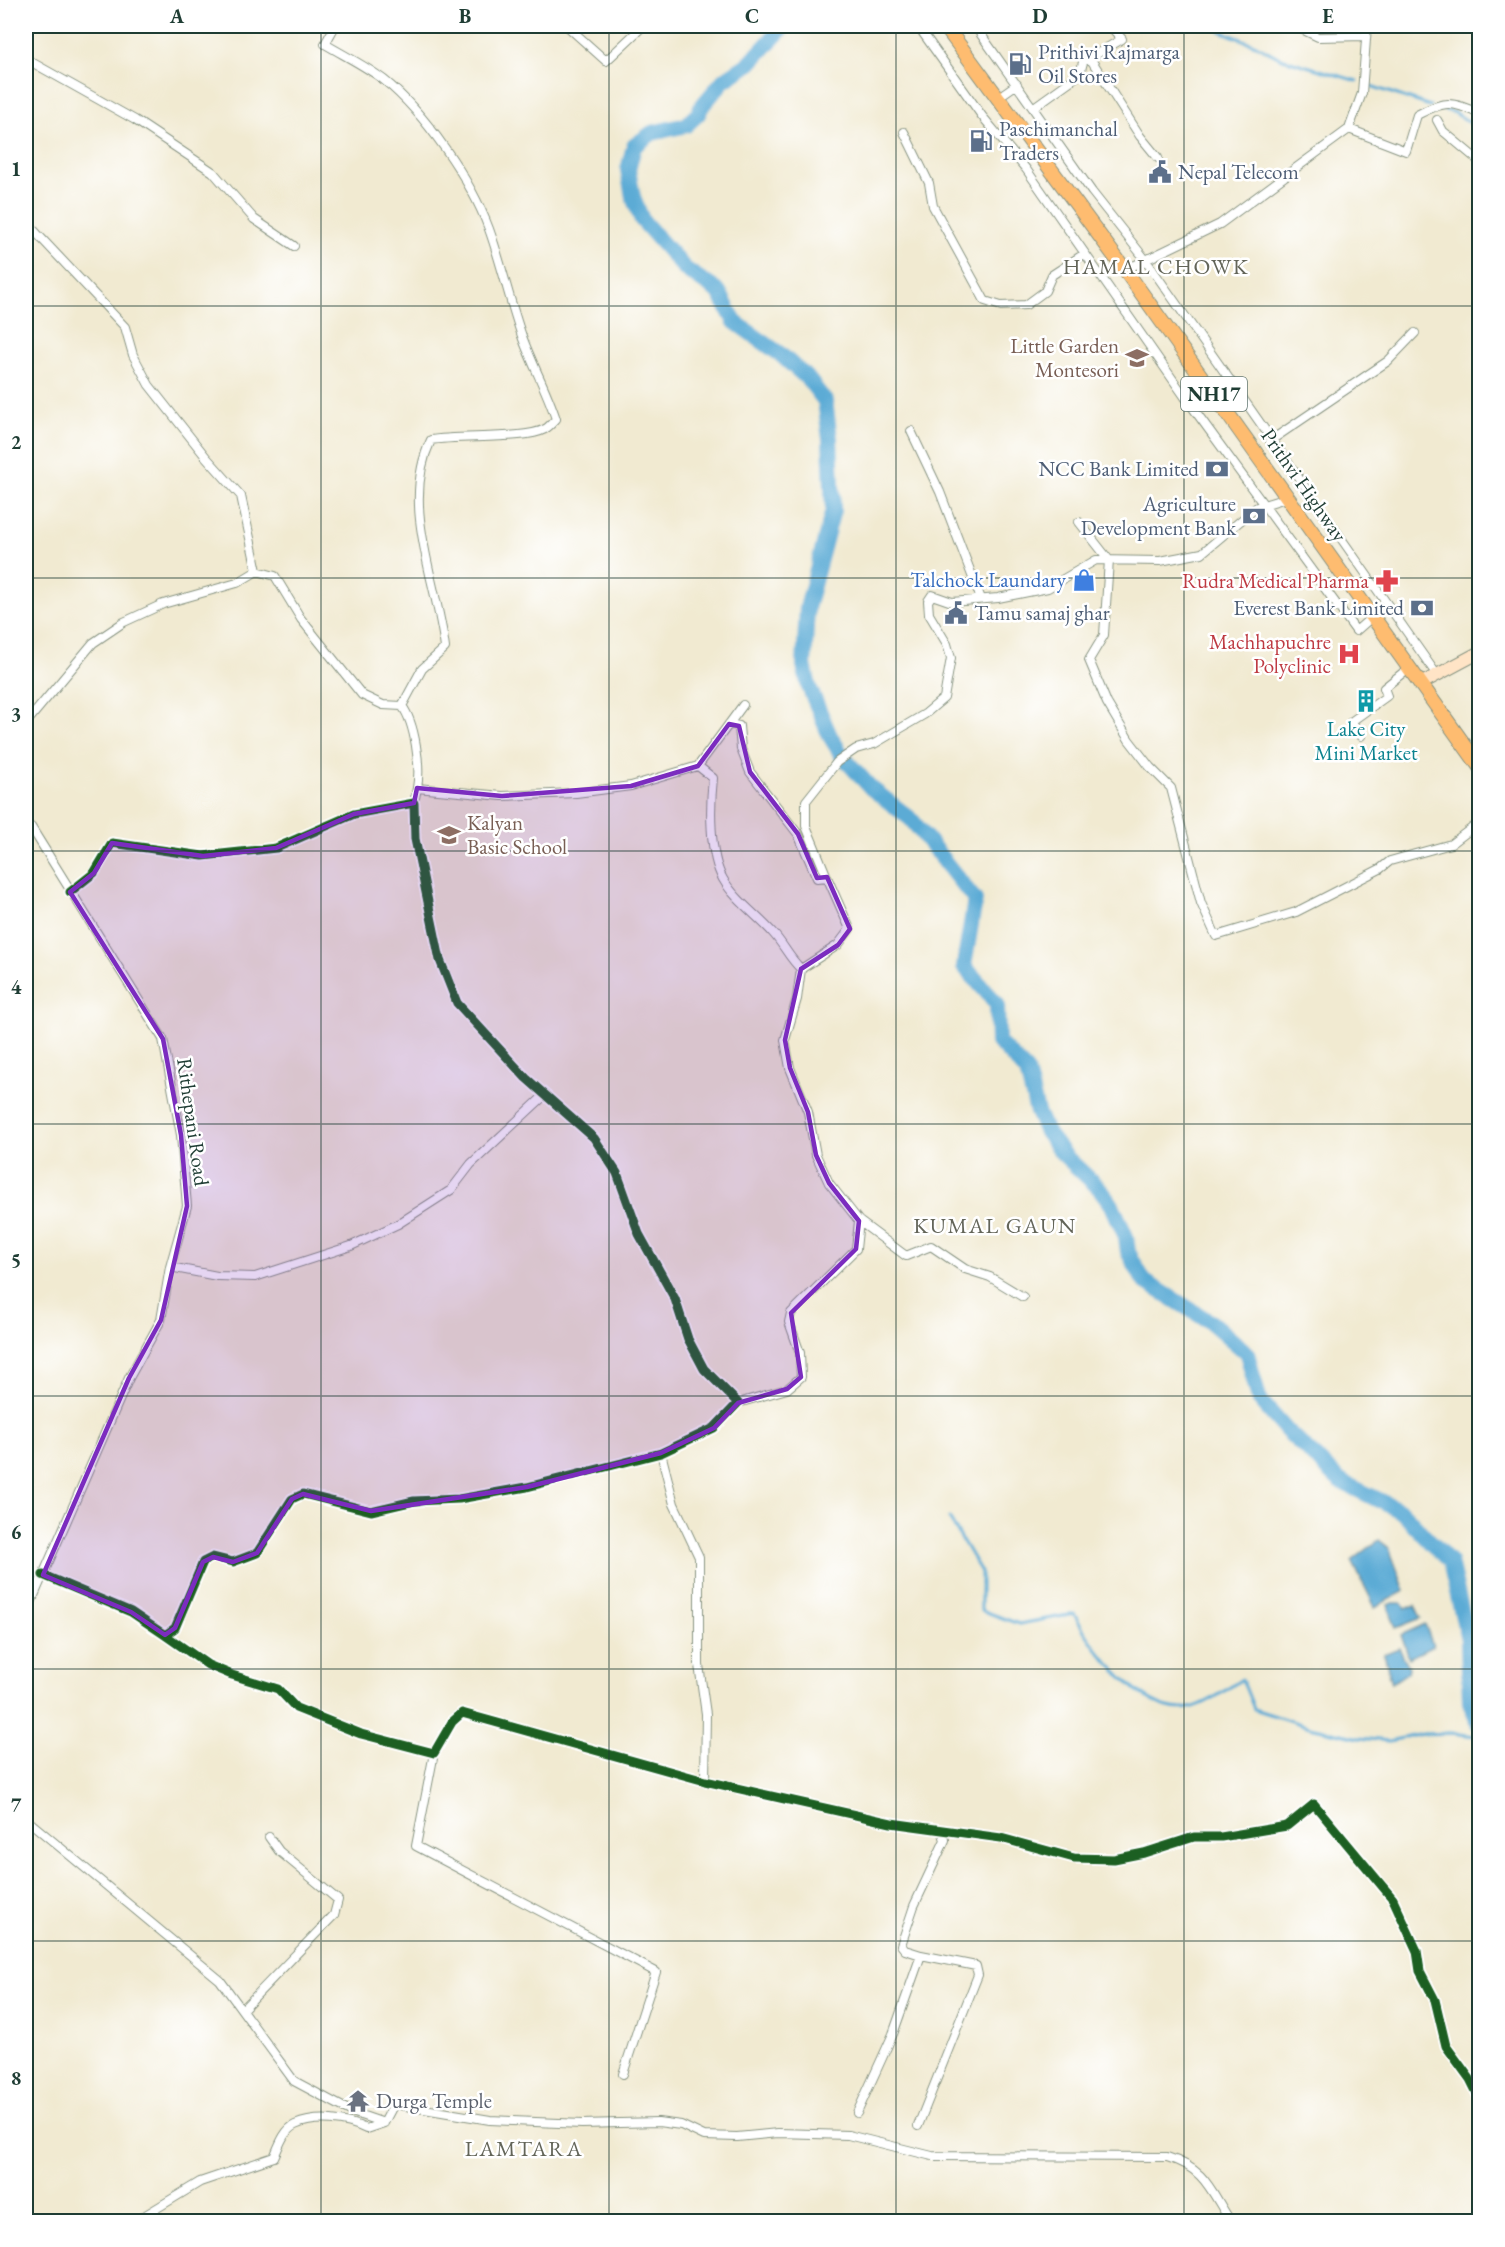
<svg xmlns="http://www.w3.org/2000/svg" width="1505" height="2247" viewBox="0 0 1505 2247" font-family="'EB Garamond',serif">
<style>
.water{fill:#5babd5;stroke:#3d7484;stroke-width:1.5}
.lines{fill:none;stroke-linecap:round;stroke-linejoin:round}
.stream{stroke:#5babd5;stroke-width:3}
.river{stroke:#5babd5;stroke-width:16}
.minor-casing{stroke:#889482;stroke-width:10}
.secondary-casing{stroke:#889482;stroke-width:14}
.trunk-casing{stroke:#889482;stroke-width:16}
.minor{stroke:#fff;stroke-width:8}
.secondary{stroke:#ffe4c6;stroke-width:12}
.trunk{stroke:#febc70;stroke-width:14}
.cycleway-casing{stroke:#fff;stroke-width:13}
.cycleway{stroke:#1b5e20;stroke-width:9}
.marked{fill:#7b2cbf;fill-opacity:0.2;stroke:#7b2cbf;stroke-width:4.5;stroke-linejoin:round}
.grid{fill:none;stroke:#1f3d34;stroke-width:1.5;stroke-opacity:0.55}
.labels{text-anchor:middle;stroke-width:5;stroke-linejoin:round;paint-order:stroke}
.shield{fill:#fff;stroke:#627771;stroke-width:1.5}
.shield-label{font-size:20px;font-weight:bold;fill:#1f3d34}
.service-label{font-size:21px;fill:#4e5e75;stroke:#fff;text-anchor:start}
.education-label{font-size:21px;fill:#785e54;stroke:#fff;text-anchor:end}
.street-label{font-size:21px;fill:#1f3d34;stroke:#fff}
.shop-label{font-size:21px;fill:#366cbe;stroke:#fff;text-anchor:end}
.health-label{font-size:21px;fill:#be3a42;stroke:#fff;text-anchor:end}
.culture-label{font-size:21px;fill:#0d838f;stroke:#fff}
.worship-label{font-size:21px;fill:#5b616d;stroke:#fff;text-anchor:start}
.neighbourhood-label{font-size:22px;letter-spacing:1.5px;fill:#636559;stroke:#fff}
.neatline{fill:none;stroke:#1f3d34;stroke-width:2}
.grid-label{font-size:20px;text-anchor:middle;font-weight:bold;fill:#1f3d34}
</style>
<rect width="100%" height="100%" fill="#fff"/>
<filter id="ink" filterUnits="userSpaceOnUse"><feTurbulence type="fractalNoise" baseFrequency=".0167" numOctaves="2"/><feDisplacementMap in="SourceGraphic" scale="12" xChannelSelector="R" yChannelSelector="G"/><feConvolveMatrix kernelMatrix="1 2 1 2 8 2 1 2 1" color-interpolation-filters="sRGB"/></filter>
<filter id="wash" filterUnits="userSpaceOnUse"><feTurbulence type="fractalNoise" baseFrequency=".008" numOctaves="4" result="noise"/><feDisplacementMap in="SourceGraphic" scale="24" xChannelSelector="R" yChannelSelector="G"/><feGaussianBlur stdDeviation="1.35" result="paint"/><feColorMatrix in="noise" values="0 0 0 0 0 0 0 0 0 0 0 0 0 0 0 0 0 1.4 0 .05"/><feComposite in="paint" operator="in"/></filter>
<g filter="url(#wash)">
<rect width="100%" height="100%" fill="#f1ead1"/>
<path class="water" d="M 1379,1540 L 1389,1548 L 1405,1591 L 1375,1607 L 1352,1561 Z
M 1393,1603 L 1401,1603 L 1406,1609 L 1415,1605 L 1421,1618 L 1396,1628 L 1388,1605 Z
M 1425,1624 L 1433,1646 L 1409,1658 L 1401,1635 Z
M 1399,1648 L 1409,1667 L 1408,1672 L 1392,1683 L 1384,1654 Z"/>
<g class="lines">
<path class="stream" d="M 1208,26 L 1256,45 L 1280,58 L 1357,81
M 1368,85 L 1430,106
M 1439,108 L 1455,113 L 1480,129
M 949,1518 L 981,1572 L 981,1610 L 1019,1624 L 1074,1614 C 1093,1648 1144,1717 1189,1708 C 1207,1705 1227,1689 1242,1679 L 1254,1709 L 1310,1727 L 1359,1738 L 1388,1741 L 1423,1734 L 1451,1733 L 1476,1736 L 1480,1741"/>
<path class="river" d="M 784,26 L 750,63 L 723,81 L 702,106 L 698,114 L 686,125 L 652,133 L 634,146 L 628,170 L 633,197 L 642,220 L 685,269 L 719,292 L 735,322 L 780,354 L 808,379 L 825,401 L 830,439 L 833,510 L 807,608 L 804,665 L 809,687 L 830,736 L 843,757 L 871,788 L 911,819 L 975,900 L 964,966 L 997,1004 L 998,1042 L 1027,1072 L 1037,1112 L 1046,1132 L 1063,1154 L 1100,1189 L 1112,1205 L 1126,1237 L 1128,1252 L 1144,1281 L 1212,1323 L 1247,1353 L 1259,1399 L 1287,1431 L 1340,1481 L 1401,1511 L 1450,1562 L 1468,1639 L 1470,1702 L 1480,1726"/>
</g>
</g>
<g filter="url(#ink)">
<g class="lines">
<g class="minor-casing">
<path id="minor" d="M 335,26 L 325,44 C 345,56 366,66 384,80 C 425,113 471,180 489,229 C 502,265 510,303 523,339 C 533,366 547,391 556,419 C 553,422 549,427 545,429 C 525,440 458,435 431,440 C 400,505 437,581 445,648 L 422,669 L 402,706
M 567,26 L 606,61 L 643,26
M 674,26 L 675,26
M 918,26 L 982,116 L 1026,169 L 1185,397 L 1356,631 L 1373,616
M 975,26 L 1092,192 L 1145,259 L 1437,675
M 1295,26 L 1318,37 L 1365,36
M 1090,58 L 1140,136 L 1158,158
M 26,59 L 135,120 L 213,172 L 254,219 L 294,246
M 997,98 L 1017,84
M 1034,107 L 1080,74 L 1083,62 L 1122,39 L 1110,26
M 1437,120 L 1443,131 L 1480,162
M 1349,129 L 1406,151 L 1417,115 C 1446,100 1450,101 1480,114
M 904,132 L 929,183 L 933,206 L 985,301 L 1001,306 L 1026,305 L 1045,291 L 1052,275 L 1084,254
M 26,222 L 125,327 L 133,355 L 149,385 L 206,457 L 241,496 L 257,571
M 1125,270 L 1220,224 L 1349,129 L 1362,93 L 1367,26
M 911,431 L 940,492 L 981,599
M 1270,441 L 1388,361 L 1415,333
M 1079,522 L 1109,560 L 1104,635 L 1089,660 L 1107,703 L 1129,740 L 1150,767 L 1171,788 L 1201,903 L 1216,936 L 1296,912 L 1380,869 L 1390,861 L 1451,844 L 1480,822
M 743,705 L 698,766 L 713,778 C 710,805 709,855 723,879 C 735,900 757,915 773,933 C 784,945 789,958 801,969 L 797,999 L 785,1040 L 790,1068 L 808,1112 L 816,1155 L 829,1183 L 859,1221 L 906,1256 L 931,1246 L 965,1269 L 990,1277 L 1023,1297
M 26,723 L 93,643 L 124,622 L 163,604 L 237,583 L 257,571 L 275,576 L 301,619 L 362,695 L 383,705 L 402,706 C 415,723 421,766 417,788
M 729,724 L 739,726 L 741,749 L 750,772 L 798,834 L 817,878 L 827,877 L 850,929 L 838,945 L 801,969
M 1361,736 L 1352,721 L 1387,696 L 1384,688 L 1410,667
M 414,803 L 417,788 L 502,796 L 576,793 L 631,786 L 698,766
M 26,824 L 31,827 L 163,1039 L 181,1135 L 187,1206 L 170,1267 L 161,1320 L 129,1378 L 26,1614
M 827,877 L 806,826 L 806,801 L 837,762 L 856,749 L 874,744 L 925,714 L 944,698 L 951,658 L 947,644 L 929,614 L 928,601 L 932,595 L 952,602 L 998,598 L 1048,588 L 1096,560 L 1160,561 L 1202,553 L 1257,507 L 1286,498
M 170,1267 L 217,1276 L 255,1277 L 351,1246 L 398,1224 L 451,1190 L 471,1164 L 545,1095
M 738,1403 L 787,1389 L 801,1377 L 800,1353 L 789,1322 L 791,1313 L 856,1249 L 859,1221
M 661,1453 L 674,1504 L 699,1557 L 699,1665 L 706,1714 L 705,1781
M 43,1575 L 131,1612 L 165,1635 L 175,1628 L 203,1562 L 213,1557 L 233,1562 L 257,1553 L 292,1499 L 303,1494 L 371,1511 L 414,1501 L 459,1499 L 527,1487 L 661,1453 L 714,1428 L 738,1403 L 704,1369 L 688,1339 L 675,1299 L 639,1234 L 617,1173 L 594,1138 L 526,1078 L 457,1003 L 440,960 L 415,839 L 414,803 L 354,814 L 276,848 L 203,856 L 112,843 L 94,873 L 70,892
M 165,1635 L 208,1665 L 232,1675 L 278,1689 L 296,1708 L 361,1734 L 434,1753 L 452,1722 L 462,1713 L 705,1781 L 891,1823 L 1001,1838 L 1074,1858 L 1114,1859 L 1144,1853 L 1194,1837 L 1221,1837 L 1287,1826 L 1314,1804 L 1393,1899 L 1417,1951 L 1420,1971 L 1435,2000 L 1446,2046 L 1470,2079 L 1480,2099
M 434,1753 L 416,1846 L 656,1972 L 623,2074
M 26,1819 L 220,1980 L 294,2081 L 352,2112 L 384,2123 L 394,2104 L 490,2120 L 582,2124 L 658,2122 L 681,2125 L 704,2136 L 737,2137 L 778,2133 L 848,2135 L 932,2156 L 1167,2157 C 1206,2169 1210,2190 1231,2222
M 243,2009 L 334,1915 L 338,1900 L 279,1851 L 269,1837
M 857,2113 L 893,2034 L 921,1955 L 905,1950 L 901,1945 L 914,1906 L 945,1840 L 942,1830
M 918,2126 L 978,1975 L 976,1966 L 921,1955
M 134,2222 L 200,2182 L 274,2157 C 279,2146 284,2130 295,2125 C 316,2116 346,2119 366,2129 L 384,2123"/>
</g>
<g class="secondary-casing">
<path id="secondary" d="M 1422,683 L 1480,652"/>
</g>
<g class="trunk-casing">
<path id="trunk" d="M 945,26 L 1125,270 L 1480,767"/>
</g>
<use href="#minor" class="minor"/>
<use href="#secondary" class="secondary"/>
<use href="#trunk" class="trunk"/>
<g class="cycleway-casing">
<path id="cycleway" d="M 43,1575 L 131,1612 L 165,1635 L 175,1628 L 203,1562 L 213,1557 L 233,1562 L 257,1553 L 292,1499 L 303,1494 L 371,1511 L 414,1501 L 459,1499 L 527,1487 L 661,1453 L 714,1428 L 738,1403 L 704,1369 L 688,1339 L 675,1299 L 639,1234 L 617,1173 L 594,1138 L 526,1078 L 457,1003 L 440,960 L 415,839 L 414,803 L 354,814 L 276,848 L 203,856 L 112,843 L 94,873 L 70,892
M 165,1635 L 208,1665 L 232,1675 L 278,1689 L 296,1708 L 361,1734 L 434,1753 L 452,1722 L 462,1713 L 705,1781 L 891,1823 L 1001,1838 L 1074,1858 L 1114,1859 L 1144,1853 L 1194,1837 L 1221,1837 L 1287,1826 L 1314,1804 L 1393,1899 L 1417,1951 L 1420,1971 L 1435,2000 L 1446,2046 L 1470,2079 L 1480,2099"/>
</g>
<use href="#cycleway" class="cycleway"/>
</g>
</g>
<path class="marked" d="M 729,724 L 739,726 L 750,772 L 798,834 L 817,878 L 827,877 L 850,929 L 838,945 L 801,969 L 785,1040 L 790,1068 L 808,1112 L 816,1155 L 829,1183 L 859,1221 L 856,1249 L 791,1313 L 801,1377 L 787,1389 L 738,1403 L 714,1428 L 661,1453 L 527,1487 L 371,1511 L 303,1494 L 292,1499 L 257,1553 L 233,1562 L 213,1557 L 203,1562 L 175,1628 L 165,1635 L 131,1612 L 43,1575 L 129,1378 L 161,1320 L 187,1206 L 181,1135 L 163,1039 L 70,892 L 94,873 L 112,843 L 203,856 L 222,854 L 276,848 L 354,814 L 414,803 L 417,788 L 502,796 L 631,786 L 698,766 Z"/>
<path class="grid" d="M 321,26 L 321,2222M 609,26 L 609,2222M 896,26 L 896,2222M 1184,26 L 1184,2222M 26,306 L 1480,306M 26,578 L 1480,578M 26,851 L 1480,851M 26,1124 L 1480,1124M 26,1396 L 1480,1396M 26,1669 L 1480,1669M 26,1941 L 1480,1941"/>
<defs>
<g id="fuel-bare" transform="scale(1.8)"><path d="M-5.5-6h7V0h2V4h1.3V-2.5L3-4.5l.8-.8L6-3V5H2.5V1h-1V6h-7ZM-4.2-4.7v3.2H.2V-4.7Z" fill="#5c6f8a" stroke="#fff" stroke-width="2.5" paint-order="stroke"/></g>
<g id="civic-bare" transform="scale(1.8)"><path d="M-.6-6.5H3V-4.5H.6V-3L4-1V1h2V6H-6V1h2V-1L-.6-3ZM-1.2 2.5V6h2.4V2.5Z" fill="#5c6f8a" stroke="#fff" stroke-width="2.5" paint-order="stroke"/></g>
<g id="school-bare" transform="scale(1.8)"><path d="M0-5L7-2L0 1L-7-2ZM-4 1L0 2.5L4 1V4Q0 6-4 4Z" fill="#8d6e63" stroke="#fff" stroke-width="2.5" paint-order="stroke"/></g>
<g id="bank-bare" transform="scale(1.8)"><path d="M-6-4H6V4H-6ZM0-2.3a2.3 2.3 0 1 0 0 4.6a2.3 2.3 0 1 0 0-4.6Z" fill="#5c6f8a" stroke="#fff" stroke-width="2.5" paint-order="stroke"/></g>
<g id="shop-bare" transform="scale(1.8)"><path d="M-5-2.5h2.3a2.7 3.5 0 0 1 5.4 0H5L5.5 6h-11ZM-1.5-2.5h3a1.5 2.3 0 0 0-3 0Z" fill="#3f7fe0" stroke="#fff" stroke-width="2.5" paint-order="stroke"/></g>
<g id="pharmacy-bare" transform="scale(1.8)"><path d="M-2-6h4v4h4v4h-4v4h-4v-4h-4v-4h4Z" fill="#e0444e" stroke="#fff" stroke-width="2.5" paint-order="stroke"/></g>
<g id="hospital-bare" transform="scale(1.8)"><path d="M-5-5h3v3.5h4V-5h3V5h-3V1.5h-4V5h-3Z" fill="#e0444e" stroke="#fff" stroke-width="2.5" paint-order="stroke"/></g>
<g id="building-bare" transform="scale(1.8)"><path d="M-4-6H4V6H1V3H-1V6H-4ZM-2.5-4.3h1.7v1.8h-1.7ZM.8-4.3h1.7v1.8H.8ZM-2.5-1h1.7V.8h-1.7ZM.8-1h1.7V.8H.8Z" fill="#0f9aa8" stroke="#fff" stroke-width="2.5" paint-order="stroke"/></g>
<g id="temple-bare" transform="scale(1.8)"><path d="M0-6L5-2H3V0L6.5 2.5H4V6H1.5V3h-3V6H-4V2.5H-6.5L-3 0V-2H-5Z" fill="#6b7280" stroke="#fff" stroke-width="2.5" paint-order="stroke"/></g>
</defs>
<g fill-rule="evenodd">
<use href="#fuel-bare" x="1020" y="64"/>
<use href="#fuel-bare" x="981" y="141"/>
<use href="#civic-bare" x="1160" y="172"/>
<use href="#school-bare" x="1137" y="358"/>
<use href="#bank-bare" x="1217" y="469"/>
<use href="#bank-bare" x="1254" y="516"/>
<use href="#shop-bare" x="1084" y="580"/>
<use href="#pharmacy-bare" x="1387" y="581"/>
<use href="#bank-bare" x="1422" y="608"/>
<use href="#civic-bare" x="956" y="613"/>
<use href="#hospital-bare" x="1349" y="654"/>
<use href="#building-bare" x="1366" y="701"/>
<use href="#school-bare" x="449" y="835"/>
<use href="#temple-bare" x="358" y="2101"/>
</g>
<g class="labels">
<rect class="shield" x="1181" y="377" width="66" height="34" rx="4.5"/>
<g class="shield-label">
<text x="1214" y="401">NH17</text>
</g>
<g class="service-label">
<text x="1038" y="59">Prithivi Rajmarga<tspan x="1038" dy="24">Oil Stores</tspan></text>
<text x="999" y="136">Paschimanchal<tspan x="999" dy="24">Traders</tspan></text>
<text x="1178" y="179">Nepal Telecom</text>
<text x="1199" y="476" text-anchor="end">NCC Bank Limited</text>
<text x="1236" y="511" text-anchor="end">Agriculture<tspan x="1236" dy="24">Development Bank</tspan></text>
<text x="1404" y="615" text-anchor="end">Everest Bank Limited</text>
<text x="974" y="620">Tamu samaj ghar</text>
</g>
<g class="education-label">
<text x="1119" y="353">Little Garden<tspan x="1119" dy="24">Montesori</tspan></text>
<text x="467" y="830" text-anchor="start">Kalyan<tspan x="467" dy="24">Basic School</tspan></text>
</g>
<g class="street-label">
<text transform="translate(1304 485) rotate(55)" y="7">Prithvi Highway</text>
<text transform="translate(193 1122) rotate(82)" y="7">Rithepani Road</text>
</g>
<g class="shop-label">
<text x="1066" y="587">Talchock Laundary</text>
</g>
<g class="health-label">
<text x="1369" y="588">Rudra Medical Pharma</text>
<text x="1331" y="649">Machhapuchre<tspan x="1331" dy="24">Polyclinic</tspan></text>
</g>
<g class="culture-label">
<text x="1366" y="736">Lake City<tspan x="1366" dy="24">Mini Market</tspan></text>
</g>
<g class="worship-label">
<text x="376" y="2108">Durga Temple</text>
</g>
<g class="neighbourhood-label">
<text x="1156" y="274">HAMAL CHOWK</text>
<text x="995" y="1233">KUMAL GAUN</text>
<text x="524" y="2156">LAMTARA</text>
</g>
</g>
<rect width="1505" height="2247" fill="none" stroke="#fff" stroke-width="66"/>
<rect x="33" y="33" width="1439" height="2181" class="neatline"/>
<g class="grid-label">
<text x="177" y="23">A</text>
<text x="465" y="23">B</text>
<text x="752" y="23">C</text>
<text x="1040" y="23">D</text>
<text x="1328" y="23">E</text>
<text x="16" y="176">1</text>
<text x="16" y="449">2</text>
<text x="16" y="721">3</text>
<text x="16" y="994">4</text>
<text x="16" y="1267">5</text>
<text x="16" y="1539">6</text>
<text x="16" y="1812">7</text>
<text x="16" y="2085">8</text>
</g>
</svg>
